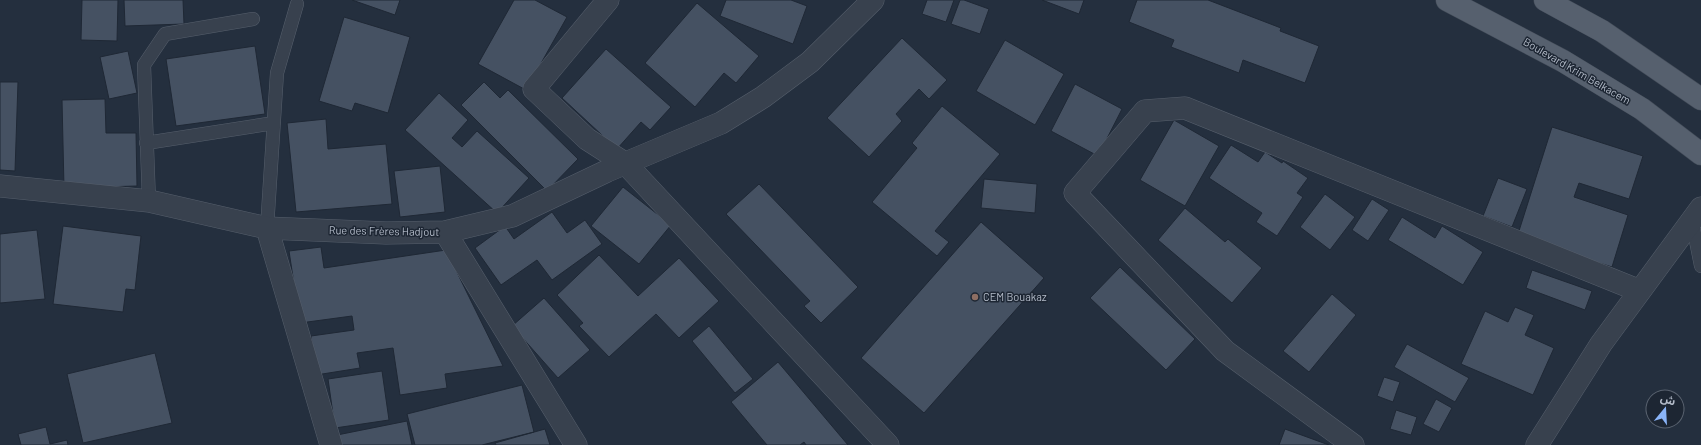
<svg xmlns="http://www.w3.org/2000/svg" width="1701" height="445" viewBox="0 0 1701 445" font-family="Barlow,'Noto Sans Arabic',sans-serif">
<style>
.building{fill:#455162;stroke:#1f2835}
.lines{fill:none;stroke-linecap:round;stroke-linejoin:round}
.service-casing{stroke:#565f6c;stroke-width:14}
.minor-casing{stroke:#565f6c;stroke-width:23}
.primary-casing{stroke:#414a57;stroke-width:23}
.service{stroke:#38414e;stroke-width:13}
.minor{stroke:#38414e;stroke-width:22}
.primary{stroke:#56606e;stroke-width:22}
.education-dot{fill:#8d6e63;stroke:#1d2633;stroke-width:1.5}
.labels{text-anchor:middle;stroke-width:3;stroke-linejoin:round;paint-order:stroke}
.street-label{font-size:11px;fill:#b4bcc9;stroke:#1d2633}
.poi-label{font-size:11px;fill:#b4bcc9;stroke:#1d2633;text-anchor:start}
</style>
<rect width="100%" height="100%" fill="#242f3e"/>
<path class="building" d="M 82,0 L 118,0 L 117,41 L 81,40 Z
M 124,0 L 183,0 L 184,24 L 125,26 Z
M 352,0 L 400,0 L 395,15 Z
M 514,0 L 535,0 L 567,17 L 526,90 L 478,64 Z
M 726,0 L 791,0 L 807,6 L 793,44 L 720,16 Z
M 927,0 L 954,0 L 946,22 L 922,14 Z
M 960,0 L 964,0 L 989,9 L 980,34 L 951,24 Z
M 1042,0 L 1084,0 L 1079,14 Z
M 1137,0 L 1208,0 L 1281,28 L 1280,31 L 1319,46 L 1305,83 L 1243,60 L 1239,73 L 1171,47 L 1174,40 L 1129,22 Z
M 697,3 L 759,56 L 736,83 L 724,73 L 695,107 L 645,63 Z
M 344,17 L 410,37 L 388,113 L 355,103 L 352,111 L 319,101 Z
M 902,38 L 947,80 L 929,99 L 919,89 L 896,114 L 902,121 L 869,157 L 827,118 Z
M 1005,40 L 1064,74 L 1035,125 L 976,91 Z
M 255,46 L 265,114 L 176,126 L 166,59 Z
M 606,49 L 671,107 L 650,130 L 641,122 L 617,149 L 562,98 Z
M 128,51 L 137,93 L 109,99 L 100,57 Z
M 0,82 L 18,82 L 15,171 L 0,170 Z
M 484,82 L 500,98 L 508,90 L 578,159 L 547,191 L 461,105 Z
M 1075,84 L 1122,109 L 1098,156 L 1051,131 Z
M 439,93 L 468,120 L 452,138 L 462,147 L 477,131 L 529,178 L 497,213 L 405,130 Z
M 105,99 L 106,133 L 136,133 L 137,186 L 64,188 L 62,100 Z
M 942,106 L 1000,154 L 935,231 L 949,242 L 937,256 L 872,202 L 917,148 L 912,143 Z
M 326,119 L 328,149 L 386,144 L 392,204 L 296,212 L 287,123 Z
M 1174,120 L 1219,146 L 1185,206 L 1140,180 Z
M 1552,127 L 1643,156 L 1629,199 L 1579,183 L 1574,197 L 1628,215 L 1612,267 L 1558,250 L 1518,234 Z
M 1231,145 L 1258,162 L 1265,152 L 1282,163 L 1283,161 L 1308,178 L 1297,193 L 1303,197 L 1277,236 L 1256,222 L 1262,213 L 1209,178 Z
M 440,166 L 445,212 L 400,217 L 394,171 Z
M 1498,178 L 1527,189 L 1512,227 L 1483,216 Z
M 984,179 L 1037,184 L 1035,213 L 981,208 Z
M 759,184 L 858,287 L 821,323 L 804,306 L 810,301 L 726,214 Z
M 623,187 L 671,225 L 639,264 L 591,226 Z
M 1325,194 L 1355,217 L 1330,250 L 1300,227 Z
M 1372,199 L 1389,210 L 1368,241 L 1352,230 Z
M 1185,208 L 1225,242 L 1228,239 L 1262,268 L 1232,303 L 1158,240 Z
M 552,212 L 567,233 L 585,220 L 602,244 L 552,280 L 537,260 L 501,285 L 475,248 L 505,226 L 514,239 Z
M 1402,217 L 1435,238 L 1442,226 L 1483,252 L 1463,285 L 1388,240 Z
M 981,222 L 1044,278 L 924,413 L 861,358 Z
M 63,226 L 141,236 L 135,290 L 126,289 L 123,312 L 53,304 Z
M 37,230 L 45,299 L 0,303 L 0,234 Z
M 321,247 L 324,268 L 446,250 L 503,366 L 445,374 L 447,388 L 400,395 L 393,348 L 357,353 L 360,368 L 316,375 L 311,336 L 354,330 L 352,316 L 300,323 L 289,251 Z
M 599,255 L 638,296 L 679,258 L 719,301 L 679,338 L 656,314 L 609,357 L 579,326 L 583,323 L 557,295 Z
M 1120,267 L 1195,339 L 1166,370 L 1090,298 Z
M 1532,270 L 1592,291 L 1585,310 L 1526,288 Z
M 1332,294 L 1356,315 L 1309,372 L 1283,351 Z
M 544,298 L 590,350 L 558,378 L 512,326 Z
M 1515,307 L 1534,315 L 1525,335 L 1554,348 L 1533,395 L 1461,364 L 1485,311 L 1508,322 Z
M 709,326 L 753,379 L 735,393 L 692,341 Z
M 1407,344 L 1469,378 L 1455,402 L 1394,367 Z
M 155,353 L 172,423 L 83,443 L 67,374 Z
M 778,362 L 848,445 L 806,445 L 804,442 L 800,445 L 767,445 L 731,402 Z
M 382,371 L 389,420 L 335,428 L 328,379 Z
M 1384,377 L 1400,382 L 1393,402 L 1377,396 Z
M 522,385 L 534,432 L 482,445 L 415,445 L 407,414 Z
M 1436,399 L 1452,408 L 1439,432 L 1423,424 Z
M 1396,410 L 1417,417 L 1411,435 L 1390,429 Z
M 407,421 L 412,445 L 339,445 L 337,435 Z
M 46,427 L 50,444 L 67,440 L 68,445 L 21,445 L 18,434 Z
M 545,429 L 550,445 L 496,445 L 495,443 Z
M 1285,429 L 1329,445 L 1279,445 Z"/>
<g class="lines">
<g class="service-casing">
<path id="service" d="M 146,143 L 274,123
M 149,201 L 144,65 L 165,34 L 253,19
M 1692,221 L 1701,266
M 267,228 L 277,73 L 297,4"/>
</g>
<g class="minor-casing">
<path id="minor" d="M 608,0 L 534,89 L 587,139 L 626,164 L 888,445
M 0,186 L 149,201 L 267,228 L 386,233 L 445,232 L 512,216 L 607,171 L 721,123 L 763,97 L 810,62 L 873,0
M 267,228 L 331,445
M 445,232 L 576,445
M 1353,445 L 1225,351 L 1075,193 L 1145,111 L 1185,108 L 1640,291
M 1537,445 L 1601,344 L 1701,208"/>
</g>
<g class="primary-casing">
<path id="primary" d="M 1447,0 L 1563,61 L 1642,109 L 1701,154
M 1545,0 L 1602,31 L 1701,99"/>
</g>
<use href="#service" class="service"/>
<use href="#minor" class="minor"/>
<use href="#primary" class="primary"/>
</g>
<circle class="education-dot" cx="975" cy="297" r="4"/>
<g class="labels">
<g class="street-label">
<text transform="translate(1577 71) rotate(30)" y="4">Boulevard Krim Belkacem</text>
<text transform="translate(384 231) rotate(1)" y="4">Rue des Frères Hadjout</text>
</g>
<g class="poi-label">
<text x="983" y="301">CEM Bouakaz</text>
</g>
</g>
<g transform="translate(1665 409) rotate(18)"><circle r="19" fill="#1d2633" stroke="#59626f"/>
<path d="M0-3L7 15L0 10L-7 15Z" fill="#8ab4f8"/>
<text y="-6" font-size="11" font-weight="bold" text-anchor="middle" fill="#b4bcc9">ش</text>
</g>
</svg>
